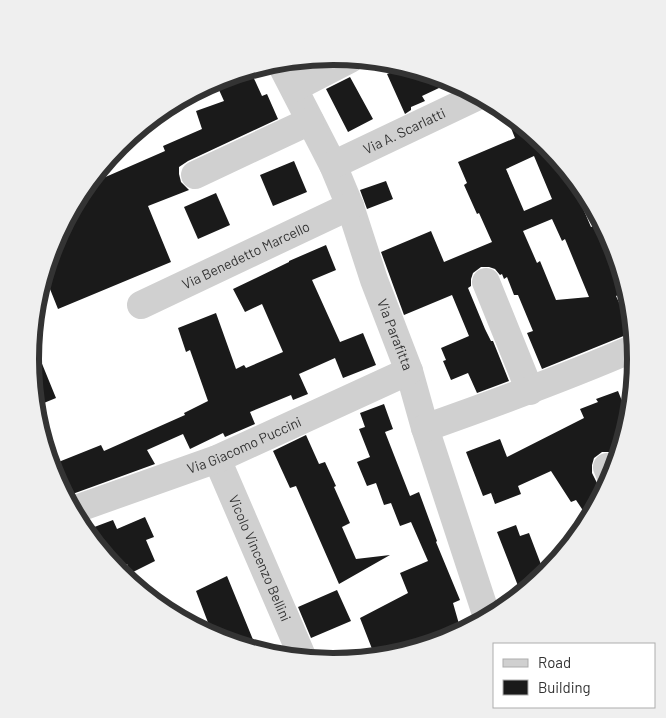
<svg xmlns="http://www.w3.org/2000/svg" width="666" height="718" viewBox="0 0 666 718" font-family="Barlow,sans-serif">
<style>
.building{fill:#1a1a1a;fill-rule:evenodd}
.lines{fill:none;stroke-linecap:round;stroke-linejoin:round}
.minor{stroke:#d0d0d0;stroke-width:28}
.labels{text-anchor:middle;stroke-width:5;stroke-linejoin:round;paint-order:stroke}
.street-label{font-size:14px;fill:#333;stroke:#fff}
.rim{fill:none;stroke:#333;stroke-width:6}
</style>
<rect width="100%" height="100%" fill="#fff"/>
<path class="building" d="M 399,69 L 434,76 L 439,88 L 422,96 L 425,101 L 411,107 L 411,110 L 405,114 L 387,74 Z
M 251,72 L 262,96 L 267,94 L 278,119 L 188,161 L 179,167 L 179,174 L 181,182 L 189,190 L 148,206 L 171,262 L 58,309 L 46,279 L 53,243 L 94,182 L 165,151 L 163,146 L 202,129 L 196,111 L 224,101 L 215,81 Z
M 350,77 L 373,119 L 348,132 L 326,89 Z
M 507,118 L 547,145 L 570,178 L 591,227 L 598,224 L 620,276 L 623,293 L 616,296 L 629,324 L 631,333 L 542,369 L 527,333 L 533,331 L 518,295 L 514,295 L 507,277 L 504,279 L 502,274 L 500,275 L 495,269 L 489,267 L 481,267 L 473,273 L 471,279 L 471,286 L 468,288 L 485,329 L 491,341 L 493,341 L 509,381 L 477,393 L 468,373 L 451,380 L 443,361 L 446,360 L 441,348 L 469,336 L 452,295 L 404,315 L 381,252 L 431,231 L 444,262 L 492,242 L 479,213 L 477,214 L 464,185 L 467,183 L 458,162 L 515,138 ZM 534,156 L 552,199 L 524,211 L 506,169 ZM 552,219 L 562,241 L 565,239 L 589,297 L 556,300 L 540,261 L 537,263 L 523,231 Z
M 294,161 L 307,192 L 273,206 L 260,175 Z
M 386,181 L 393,199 L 367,209 L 360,190 Z
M 216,193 L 230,225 L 198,239 L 184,207 Z
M 326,245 L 336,270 L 312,280 L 340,342 L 363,333 L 376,365 L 343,378 L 335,358 L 299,374 L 308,394 L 293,400 L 291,395 L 250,412 L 255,424 L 225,437 L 223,433 L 190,449 L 183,434 L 147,450 L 155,464 L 67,496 L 53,475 L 51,465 L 101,445 L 104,451 L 185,415 L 184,413 L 208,401 L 190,350 L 186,352 L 178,328 L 216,313 L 236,369 L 244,365 L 246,368 L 283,352 L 262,304 L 245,312 L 233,289 L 289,262 L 289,261 Z
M 36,349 L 56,398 L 39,405 L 30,359 L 32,350 Z
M 618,391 L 626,411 L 617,455 L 610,452 L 602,452 L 594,458 L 592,465 L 592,473 L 597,483 L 603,490 L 586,515 L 576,500 L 571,502 L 551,471 L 518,486 L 521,494 L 495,504 L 491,493 L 483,496 L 466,452 L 500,439 L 507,457 L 584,418 L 580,409 L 598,402 L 596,399 Z
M 384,404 L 393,429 L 385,432 L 410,496 L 419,492 L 437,541 L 436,542 L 460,600 L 453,603 L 461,631 L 449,639 L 374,654 L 360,618 L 408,593 L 400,573 L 428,561 L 411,522 L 400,526 L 391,503 L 384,505 L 376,483 L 367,486 L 357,462 L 370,457 L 359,429 L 365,427 L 360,413 Z
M 306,435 L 319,464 L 325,462 L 336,486 L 334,487 L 350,523 L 342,527 L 356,559 L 390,555 L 339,584 L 296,486 L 290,488 L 273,451 Z
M 145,517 L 154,537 L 146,540 L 155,561 L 131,573 L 127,564 L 116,569 L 89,529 L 113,520 L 117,529 Z
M 516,525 L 520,536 L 529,533 L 545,575 L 520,591 L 497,532 Z
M 227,576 L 256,647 L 222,640 L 218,631 L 212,633 L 196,591 Z
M 337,590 L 351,621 L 311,638 L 298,607 Z"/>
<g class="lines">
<g class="minor">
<path id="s1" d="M 282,66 L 333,165 L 350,206 L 374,280 L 409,371 L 425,428 L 486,614"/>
<path d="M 294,88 L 350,59"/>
<path id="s2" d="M 333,165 L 476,97"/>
<path d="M 195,175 L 310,121"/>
<path d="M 486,282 L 530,391"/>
<path id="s3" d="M 141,305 L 350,206"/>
<path d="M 425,428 C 496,403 565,378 634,348"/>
<path id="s4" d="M 217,459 L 302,656"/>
<path d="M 607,467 L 611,477"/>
<path id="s5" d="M 76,509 L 217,459 L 409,371"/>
</g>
</g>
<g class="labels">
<g class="street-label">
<text dy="5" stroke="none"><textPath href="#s2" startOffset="79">Via A. Scarlatti</textPath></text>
<text dy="5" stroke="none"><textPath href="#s3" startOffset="116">Via Benedetto Marcello</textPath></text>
<text dy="5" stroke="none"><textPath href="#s1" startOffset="292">Via Parafitta</textPath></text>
<text dy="5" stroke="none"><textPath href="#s5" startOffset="180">Via Giacomo Puccini</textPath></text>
<text dy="5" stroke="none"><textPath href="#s4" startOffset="108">Vicolo Vincenzo Bellini</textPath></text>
</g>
</g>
<path d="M0 0H666V718H0ZM39 359a294 294 0 1 1 588 0a294 294 0 1 1-588 0Z" fill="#efefef" fill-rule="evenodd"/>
<path class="rim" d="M39 359a294 294 0 1 1 588 0a294 294 0 1 1-588 0Z"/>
<rect x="493" y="643" width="162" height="65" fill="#ffffff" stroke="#adadad"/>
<rect x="503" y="659" width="25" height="8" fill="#d0d0d0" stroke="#adadad"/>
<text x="538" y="668" font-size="15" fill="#333333">Road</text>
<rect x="503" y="680" width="25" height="15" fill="#1a1a1a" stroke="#adadad"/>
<text x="538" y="693" font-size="15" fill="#333333">Building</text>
</svg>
